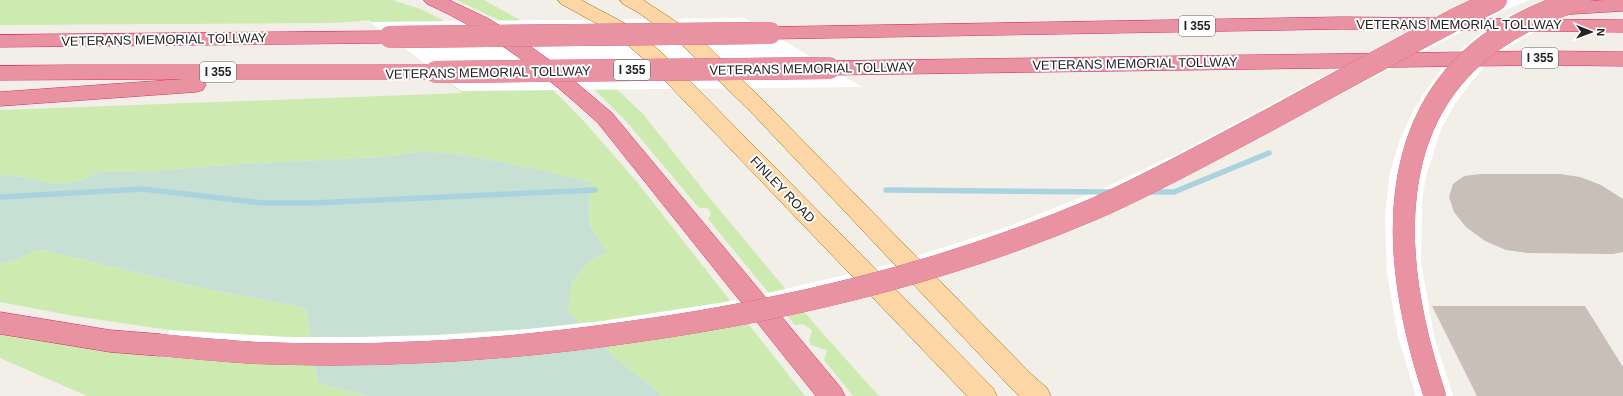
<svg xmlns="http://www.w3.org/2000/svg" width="1623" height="396" viewBox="0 0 1623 396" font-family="Helvetica,sans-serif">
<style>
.grass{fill:#cdebb0}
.wetland{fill:#c6e0d4}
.pier{fill:#fff}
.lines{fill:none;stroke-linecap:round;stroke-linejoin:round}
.stream{stroke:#aad3df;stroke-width:5.5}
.building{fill:#c7bfb8}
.major-casing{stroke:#a06b00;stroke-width:1}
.highway-casing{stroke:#dc2a67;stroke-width:1}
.major{fill:#fcd6a4;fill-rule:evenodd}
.highway{fill:#e892a2;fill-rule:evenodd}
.highway-bridge-casing{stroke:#dc2a67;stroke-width:22;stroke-linecap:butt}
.highway-bridge{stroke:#e892a2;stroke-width:22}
.labels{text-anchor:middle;stroke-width:4;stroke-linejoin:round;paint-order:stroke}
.shield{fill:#fff;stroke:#646464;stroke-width:1}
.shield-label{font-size:12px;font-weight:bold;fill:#222}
.street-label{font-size:13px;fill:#222;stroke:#fff}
</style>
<rect width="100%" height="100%" fill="#f2efe9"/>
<path class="grass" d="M 0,0 L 392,0 L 421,9 L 444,21 L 553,90 L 581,118 L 637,182 L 805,396 L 663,396 L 616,358 L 568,311 L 572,282 L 590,260 L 607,253 L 589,224 L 590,182 L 537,169 L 464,155 L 423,151 L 382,157 L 239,164 L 154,171 L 97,172 L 84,180 L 58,184 L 10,175 L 0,176 L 0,110 L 462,93 L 369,20 L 336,23 L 0,25 Z
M 456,0 L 484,0 L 577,51 L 643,114 L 709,197 L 817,327 L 879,396 L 853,396 L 824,360 L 827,350 L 811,345 L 809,341 L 812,330 L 803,324 L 795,325 L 708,219 L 711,214 L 708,208 L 699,208 L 625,120 L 561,56 L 499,20 Z
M 40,249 L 183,284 L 306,308 L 318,383 L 369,396 L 87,396 L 0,358 L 0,333 L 153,356 L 169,330 L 74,316 L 0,302 L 0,263 L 14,261 Z"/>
<path class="wetland" d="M 423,151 L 464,155 L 537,169 L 590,182 L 589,224 L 607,253 L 590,260 L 572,282 L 568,311 L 616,358 L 663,396 L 369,396 L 318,383 L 306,308 L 183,284 L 40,249 L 14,261 L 0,263 L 0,176 L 10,175 L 58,184 L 84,180 L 97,172 L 154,171 L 239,164 L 382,157 Z"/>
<path class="pier" d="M 1468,0 L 1530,0 L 1500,12 L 1461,32 L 1176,180 L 727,327 L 587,349 L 302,364 L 235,362 L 153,356 L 169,330 L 287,337 L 360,337 L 437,335 L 528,329 L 602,321 L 725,302 L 772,292 L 891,264 L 1004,228 L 1102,189 L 1180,152 Z
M 1542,0 L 1613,0 L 1553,21 L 1504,50 L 1488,63 L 1472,81 L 1455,104 L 1442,127 L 1426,176 L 1422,202 L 1421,261 L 1434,336 L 1453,396 L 1416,396 L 1398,337 L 1387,273 L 1385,216 L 1389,177 L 1399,142 L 1412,113 L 1426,90 L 1442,68 L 1456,53 L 1483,31 L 1500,20 Z
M 745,18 L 862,87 L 461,91 L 370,22 Z"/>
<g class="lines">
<path class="stream" d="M 886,190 L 1112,192
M 1149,192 L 1174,192 L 1269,153
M 0,197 L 143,189 L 263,203 L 313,203 L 595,190"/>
</g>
<path class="building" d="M 1481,174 L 1560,174 L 1580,177 L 1601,185 L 1623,199 L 1623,252 L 1613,254 L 1528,253 L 1506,250 L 1485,241 L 1466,227 L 1454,212 L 1449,197 L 1453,184 L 1464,176 Z
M 1432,306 L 1585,306 L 1623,367 L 1623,396 L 1477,396 Z"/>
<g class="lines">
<g class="major-casing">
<path id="major" d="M 558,0 L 581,0 L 628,25 L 660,51 L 993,388 L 997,396 L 967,396 L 646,61 L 614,33 L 561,4 Z
M 620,0 L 643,0 L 695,34 L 764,101 L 1030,373 L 1047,388 L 1051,396 L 1019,396 L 1012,389 L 750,111 L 681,44 L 639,13 L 623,4 Z"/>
</g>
<g class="highway-casing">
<path id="highway" d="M 424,0 L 449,0 L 487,18 L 509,31 L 552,62 L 612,113 L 841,388 L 845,396 L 816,396 L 598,123 C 546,75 492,33 427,4 Z
M 1606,0 L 1623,0 L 1623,11 L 1556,15 L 1550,13 L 1547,9 L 1550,5 L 1556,3 Z
M 1343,17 L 1623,20 L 1623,32 L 1343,29 L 770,39 L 763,37 L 761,33 L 763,29 L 770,27 Z
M 390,31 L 397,32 L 399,37 L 397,42 L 390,43 L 0,47 L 0,35 Z
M 1544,51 L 1623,52 L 1623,66 L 1544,65 L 829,75 L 822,73 L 819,68 L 822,63 L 829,61 Z
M 72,65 L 436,65 L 443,67 L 446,72 L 443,77 L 436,79 L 199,79 L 203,80 L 206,85 L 203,90 L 196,92 L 0,106 L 0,92 L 183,79 L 0,80 L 0,66 Z
M 0,312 L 110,330 L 160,334 L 169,337 L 172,345 L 169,353 L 160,356 L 110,352 L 0,334 Z"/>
</g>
<use href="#major" class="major"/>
<use href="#highway" class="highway"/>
<g class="highway-bridge-casing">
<path id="highway-bridge" d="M 390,37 L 770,33
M 436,72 L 829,68
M 160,345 C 192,348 224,351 256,353 C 381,358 507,350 631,332 C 789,310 947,272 1094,209 C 1155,182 1212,150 1271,119 C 1333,85 1395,51 1458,18 L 1496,0
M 1435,396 C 1379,229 1383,60 1579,0"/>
</g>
<use href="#highway-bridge" class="highway-bridge"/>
</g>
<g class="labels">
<g class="shield">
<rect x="1179" y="16" width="36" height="20" rx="3"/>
<rect x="1522" y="48" width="36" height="20" rx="3"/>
<rect x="614" y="60" width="36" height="20" rx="3"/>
<rect x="200" y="62" width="36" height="20" rx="3"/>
</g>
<g class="shield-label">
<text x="1197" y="30">I 355</text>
<text x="1540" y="62">I 355</text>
<text x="632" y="74">I 355</text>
<text x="218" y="76">I 355</text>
</g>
<g class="street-label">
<text x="1459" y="29">VETERANS MEMORIAL TOLLWAY</text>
<text transform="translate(164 39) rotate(-1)" y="5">VETERANS MEMORIAL TOLLWAY</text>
<text transform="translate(1135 63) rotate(-1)" y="5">VETERANS MEMORIAL TOLLWAY</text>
<text transform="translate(812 68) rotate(-1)" y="5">VETERANS MEMORIAL TOLLWAY</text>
<text transform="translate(488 72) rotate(-1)" y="5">VETERANS MEMORIAL TOLLWAY</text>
<text transform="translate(783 189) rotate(46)" y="5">FINLEY ROAD</text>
</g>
</g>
<g transform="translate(1591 32) rotate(91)" stroke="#ffffff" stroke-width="3" paint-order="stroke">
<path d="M0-3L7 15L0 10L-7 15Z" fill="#222222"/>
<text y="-6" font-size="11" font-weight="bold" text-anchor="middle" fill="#222222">N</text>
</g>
</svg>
